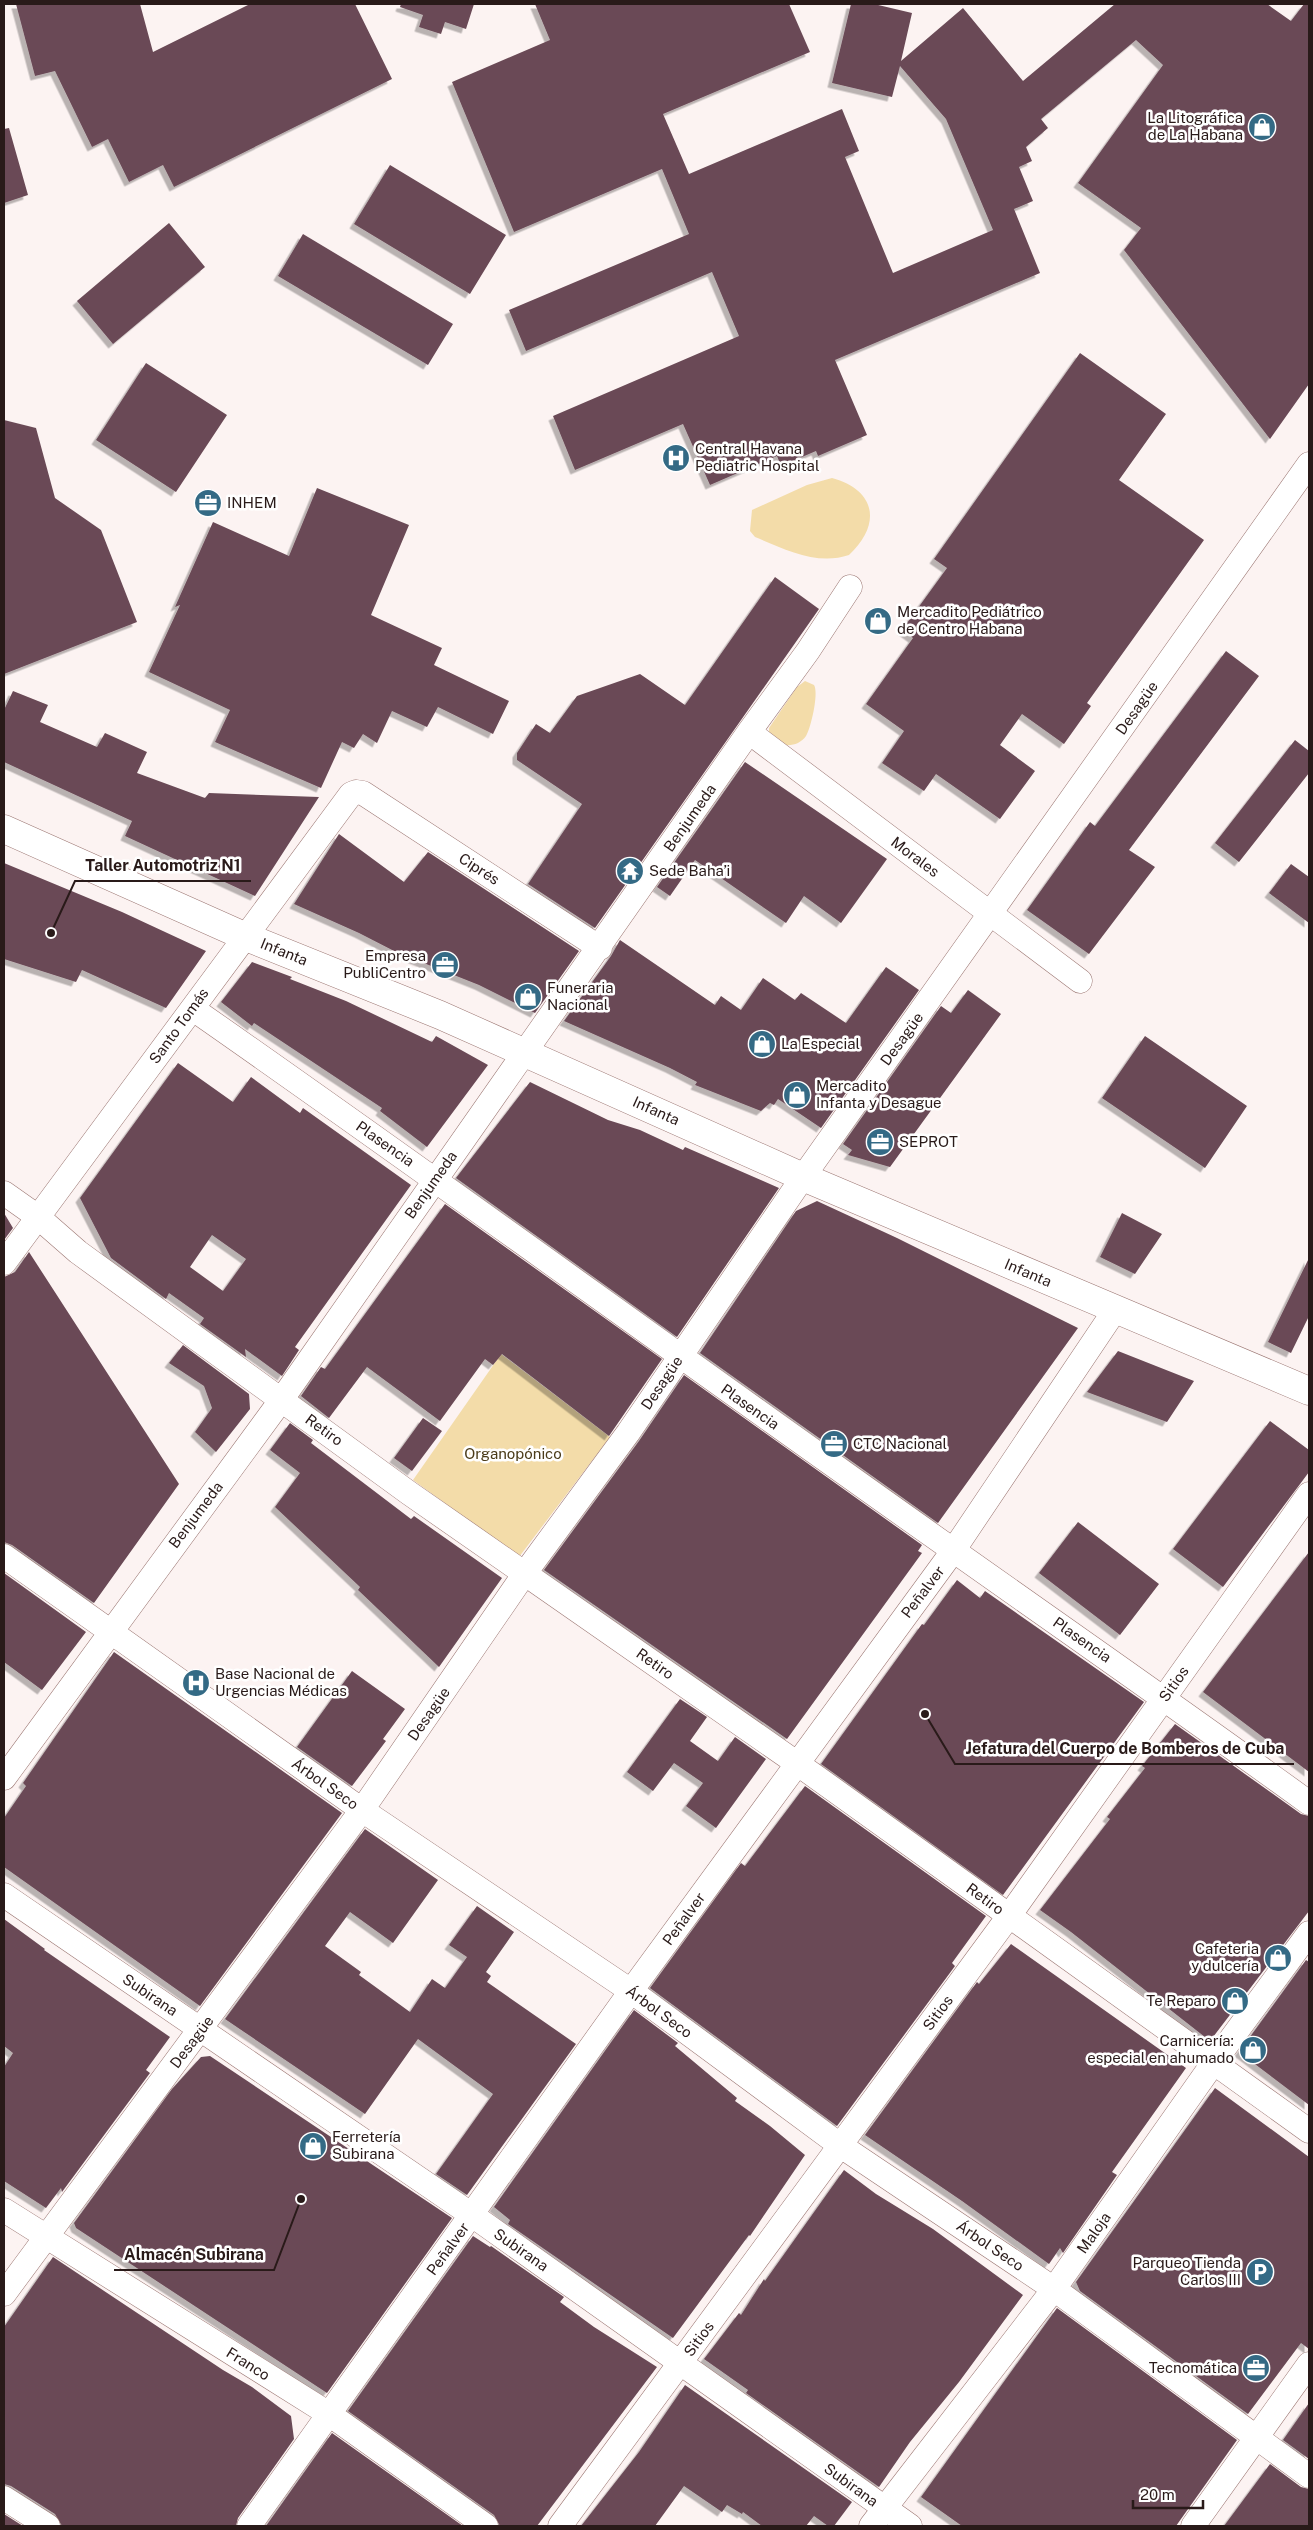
<svg xmlns="http://www.w3.org/2000/svg" width="1313" height="2530" viewBox="0 0 1313 2530" font-family="'Public Sans',sans-serif">
<style>
.green{fill:#f3dca9}
.building{fill:#6a4a56;fill-rule:evenodd;filter:url(#shadow)}
.lines{fill:none;stroke-linecap:round;stroke-linejoin:round}
.minor-casing{stroke:#9b7672;stroke-width:25}
.primary-casing{stroke:#9b7672;stroke-width:29}
.minor{stroke:#fff;stroke-width:24}
.primary{stroke:#fff;stroke-width:28}
.labels{text-anchor:middle;stroke-width:5;stroke-linejoin:round;paint-order:stroke}
.poi-label{font-size:15px;fill:#291a19;stroke:#fff;text-anchor:start}
.street-label{font-size:15px;fill:#291a19;stroke:#fff}
.park-label{font-size:15px;fill:#4b3c1a;stroke:#fff}
.leader{fill:none;stroke:#291a19;stroke-width:2}
.callout-dot{fill:#291a19;stroke:#fff;stroke-width:2}
.callout-label{font-size:16px;text-anchor:middle;font-weight:bold;fill:#291a19;stroke:#fff;stroke-width:5;stroke-linejoin:round;paint-order:stroke}
</style>
<defs>
<filter id="shadow"><feDropShadow dx="-4.5" dy="4.5" stdDeviation="0" flood-color="#0004"/></filter>
</defs>
<rect width="100%" height="100%" fill="#fcf3f2"/>
<path class="green" d="M 832,478 C 876,490 882,524 849,555 C 817,566 784,549 755,537 L 750,531 L 752,510 L 807,485 Z
M 805,681 L 814,685 C 819,693 811,728 806,736 C 801,743 793,746 785,745 L 769,732 L 769,728 L 797,687 Z
M 501,1354 L 610,1437 L 519,1557 L 413,1480 Z"/>
<path class="building" d="M 16,4 L 140,4 L 153,52 L 250,4 L 355,4 L 392,79 L 174,187 L 163,165 L 129,182 L 108,139 L 92,147 L 55,71 L 35,76 Z
M 401,4 L 474,4 L 466,29 L 445,22 L 441,34 L 419,27 L 423,15 L 400,7 Z
M 535,4 L 789,4 L 810,52 L 663,114 L 689,174 L 842,109 L 859,151 L 845,157 L 893,273 L 993,230 L 946,119 L 900,66 L 892,97 L 832,83 L 851,4 L 874,4 L 912,13 L 901,61 L 963,8 L 1023,81 L 1115,4 L 1267,4 L 1291,21 L 1304,4 L 1309,4 L 1309,384 L 1270,439 L 1124,250 L 1141,228 L 1078,183 L 1163,65 L 1136,40 L 1041,119 L 1048,128 L 1026,147 L 1032,161 L 1019,167 L 1033,201 L 1014,209 L 1040,273 L 835,360 L 867,435 L 818,456 L 816,451 L 781,466 L 777,456 L 710,485 L 683,424 L 575,470 L 553,416 L 739,336 L 712,272 L 526,351 L 509,310 L 689,234 L 662,169 L 514,232 L 452,82 L 550,40 Z
M 9,128 L 28,195 L 4,203 L 4,129 Z
M 390,165 L 506,235 L 470,294 L 354,224 Z
M 169,223 L 205,267 L 113,344 L 77,301 Z
M 303,234 L 453,324 L 428,365 L 278,276 Z
M 1080,353 L 1166,414 L 1119,480 L 1204,540 L 1087,703 L 1091,706 L 1064,744 L 1022,714 L 1000,745 L 1035,771 L 1000,819 L 936,774 L 924,791 L 882,763 L 904,731 L 866,704 L 913,638 L 902,630 L 947,568 L 934,559 Z
M 146,363 L 227,415 L 176,492 L 96,440 Z
M 4,420 L 36,428 L 55,498 L 101,530 L 137,622 L 4,674 Z
M 317,488 L 409,525 L 371,615 L 442,648 L 434,665 L 509,701 L 493,734 L 438,707 L 427,727 L 392,711 L 377,743 L 363,734 L 354,748 L 342,742 L 321,788 L 215,742 L 230,710 L 149,672 L 180,605 L 175,607 L 213,522 L 289,556 Z
M 775,577 L 819,609 L 595,928 L 528,884 L 582,804 L 517,760 L 517,753 L 536,724 L 550,733 L 577,696 L 640,674 L 685,705 Z
M 1226,651 L 1259,676 L 1129,850 L 1155,867 L 1089,954 L 1027,910 L 1090,822 L 1095,826 Z
M 13,691 L 48,705 L 40,722 L 97,747 L 105,733 L 147,752 L 137,773 L 205,798 L 209,793 L 319,797 L 255,896 L 125,836 L 132,821 L 4,762 L 4,710 Z
M 1295,740 L 1309,751 L 1309,773 L 1239,862 L 1215,843 Z
M 745,762 L 887,859 L 841,923 L 804,896 L 786,923 L 695,860 L 670,896 L 657,887 Z
M 339,834 L 404,882 L 428,852 L 579,951 L 535,1013 L 479,985 L 396,952 L 359,933 L 294,904 Z
M 4,863 L 122,912 L 206,951 L 166,1008 L 82,970 L 76,982 L 4,959 Z
M 1291,864 L 1309,877 L 1309,923 L 1269,893 Z
M 620,940 L 715,1005 L 721,996 L 741,1010 L 763,978 L 795,1000 L 801,993 L 846,1023 L 886,967 L 919,990 L 821,1128 L 778,1099 L 774,1105 L 770,1103 L 761,1111 L 695,1085 L 697,1082 L 670,1068 L 564,1021 L 611,956 Z
M 252,962 L 292,977 L 290,979 L 346,1001 L 432,1042 L 436,1036 L 488,1065 L 427,1147 L 380,1111 L 382,1108 L 254,1023 L 252,1026 L 221,1002 Z
M 968,990 L 1001,1014 L 890,1167 L 848,1155 L 852,1150 L 843,1144 L 941,1006 L 951,1013 Z
M 1145,1036 L 1247,1106 L 1205,1168 L 1102,1098 Z
M 178,1063 L 233,1102 L 251,1077 L 300,1113 L 303,1108 L 411,1185 L 295,1347 L 299,1350 L 282,1376 L 245,1349 L 246,1357 L 200,1324 L 204,1318 L 169,1293 L 166,1299 L 111,1258 L 80,1198 ZM 212,1235 L 246,1259 L 223,1291 L 190,1267 Z
M 530,1082 L 608,1120 L 640,1130 L 683,1150 L 685,1147 L 779,1188 L 677,1337 L 456,1178 Z
M 817,1201 L 897,1238 L 1078,1328 L 938,1523 L 700,1353 L 796,1211 Z
M 445,1204 L 662,1359 L 609,1436 L 502,1354 L 493,1365 L 485,1359 L 440,1421 L 367,1367 L 329,1418 L 301,1396 L 321,1367 L 325,1369 Z
M 4,1213 L 13,1228 L 4,1240 Z
M 1122,1213 L 1162,1234 L 1135,1274 L 1100,1257 Z
M 29,1252 L 179,1484 L 94,1603 L 12,1545 L 4,1542 L 4,1277 L 15,1272 Z
M 1309,1258 L 1309,1316 L 1291,1353 L 1268,1342 Z
M 183,1345 L 249,1394 L 250,1409 L 216,1452 L 195,1432 L 212,1408 L 204,1386 L 169,1363 Z
M 1118,1351 L 1194,1381 L 1167,1422 L 1087,1392 Z
M 684,1375 L 922,1545 L 918,1551 L 922,1553 L 787,1739 L 544,1570 L 639,1441 Z
M 423,1418 L 442,1431 L 412,1471 L 394,1458 Z
M 1270,1421 L 1309,1450 L 1309,1472 L 1223,1587 L 1173,1549 Z
M 290,1423 L 313,1440 L 311,1443 L 411,1519 L 414,1516 L 502,1578 L 439,1667 L 358,1590 L 360,1587 L 275,1507 L 300,1473 L 270,1450 Z
M 1078,1522 L 1159,1584 L 1120,1635 L 1039,1573 Z
M 1309,1552 L 1309,1772 L 1203,1692 Z
M 4,1573 L 86,1632 L 42,1690 L 4,1662 Z
M 957,1580 L 980,1598 L 985,1591 L 1144,1702 L 1003,1895 L 821,1764 L 922,1624 L 924,1625 Z
M 114,1652 L 342,1813 L 200,2006 L 4,1867 L 4,1818 L 26,1786 L 23,1783 Z
M 352,1671 L 405,1709 L 383,1739 L 386,1741 L 352,1786 L 297,1747 Z
M 680,1699 L 707,1717 L 690,1741 L 718,1761 L 735,1737 L 766,1759 L 716,1828 L 686,1806 L 703,1783 L 674,1763 L 653,1791 L 627,1772 Z
M 1175,1724 L 1301,1814 L 1309,1816 L 1309,1911 L 1210,2041 L 1071,1932 L 1040,1910 L 1110,1819 L 1107,1817 L 1145,1768 L 1142,1766 Z
M 805,1786 L 986,1916 L 952,1963 L 955,1966 L 837,2126 L 650,1988 L 741,1863 L 745,1866 Z
M 365,1829 L 438,1880 L 393,1943 L 350,1912 L 325,1946 L 361,1972 L 359,1975 L 410,2012 L 432,1979 L 445,1988 L 467,1957 L 449,1945 L 477,1906 L 514,1932 L 486,1972 L 491,1976 L 487,1982 L 576,2044 L 467,2195 L 436,2174 L 493,2094 L 418,2039 L 365,2114 L 225,2019 Z
M 4,1919 L 45,1949 L 44,1950 L 170,2037 L 146,2070 L 150,2073 L 62,2192 L 61,2188 L 46,2208 L 4,2181 L 4,2067 L 13,2053 L 4,2046 Z
M 1011,1944 L 1186,2068 L 1112,2172 L 1117,2175 L 1063,2253 L 1060,2248 L 1049,2264 L 962,2201 L 865,2135 L 977,1982 L 979,1984 Z
M 1306,1960 L 1309,1962 L 1309,2105 L 1239,2052 Z
M 634,2010 L 678,2043 L 675,2046 L 737,2098 L 735,2101 L 770,2126 L 805,2155 L 750,2236 L 749,2235 L 673,2338 L 508,2224 L 510,2220 L 494,2207 Z
M 210,2056 L 452,2218 L 327,2393 L 76,2228 L 74,2223 L 172,2089 L 201,2057 Z
M 1215,2088 L 1309,2157 L 1309,2349 L 1301,2343 L 1248,2414 L 1080,2291 L 1076,2282 Z
M 844,2170 L 876,2194 L 933,2229 L 1023,2295 L 959,2382 L 910,2442 L 879,2487 L 746,2393 L 748,2390 L 704,2359 L 739,2313 L 741,2315 L 764,2279 L 765,2281 Z
M 473,2236 L 490,2247 L 491,2246 L 564,2297 L 560,2302 L 594,2327 L 657,2367 L 537,2526 L 500,2526 L 494,2515 L 348,2411 Z
M 53,2257 L 223,2370 L 252,2387 L 291,2416 L 294,2439 L 238,2518 L 236,2526 L 62,2526 L 55,2514 L 11,2486 L 4,2484 L 4,2327 Z
M 1057,2308 L 1237,2440 L 1176,2526 L 962,2526 L 921,2497 Z
M 685,2385 L 852,2502 L 834,2526 L 828,2526 L 814,2516 L 806,2526 L 762,2526 L 743,2512 L 742,2514 L 727,2505 L 722,2512 L 684,2486 L 655,2526 L 581,2526 L 639,2452 Z
M 1309,2403 L 1309,2459 L 1283,2440 Z
M 332,2433 L 463,2526 L 266,2526 Z
M 1270,2464 L 1301,2487 L 1309,2489 L 1309,2526 L 1224,2526 Z
M 4,2514 L 23,2526 L 4,2526 Z"/>
<g class="lines">
<g class="minor-casing">
<path id="minor" d="M 749,732 L 1080,981
M 193,1009 C 411,1161 626,1318 843,1472 C 998,1583 1155,1691 1309,1803
M 4,1193 L 38,1217 L 78,1252 L 409,1493 L 798,1764 L 1309,2131
M 4,1263 L 351,794 L 356,792 L 363,793 L 600,948
M 4,1556 L 362,1810 L 631,1991 L 841,2146 L 1054,2289 L 1309,2476
M 4,1778 L 282,1399 L 749,732 L 808,651 L 850,587
M 4,1895 L 472,2215 L 910,2526
M 4,2210 L 329,2414 L 486,2526
M 4,2294 L 362,1810 L 525,1573 L 628,1433 L 803,1177 L 1309,464
M 4,2498 L 48,2526
M 249,2526 L 631,1991 L 953,1551 L 1115,1310
M 560,2526 L 1009,1916 L 1309,1494
M 871,2526 L 1054,2289 L 1214,2062 L 1309,1933
M 1193,2526 L 1309,2364"/>
</g>
<g class="primary-casing">
<path id="primary" d="M 4,829 L 244,936 L 440,1015 L 803,1177 L 1309,1391"/>
</g>
<use href="#minor" class="minor"/>
<use href="#primary" class="primary"/>
</g>
<defs>
<g id="shop-disc" transform="scale(1.4375)"><circle r="9.5" fill="#346a85" stroke="#fff"/><path d="M-5-2.5h2.3a2.7 3.5 0 0 1 5.4 0H5L5.5 6h-11ZM-1.5-2.5h3a1.5 2.3 0 0 0-3 0Z" fill="#fff"/></g>
<g id="hospital-disc" transform="scale(1.4375)"><circle r="9.5" fill="#346a85" stroke="#fff"/><path d="M-5-5h3v3.5h4V-5h3V5h-3V1.5h-4V5h-3Z" fill="#fff"/></g>
<g id="office-disc" transform="scale(1.4375)"><circle r="9.5" fill="#346a85" stroke="#fff"/><path d="M-6-3h4V-5.5h4V-3h4V5H-6ZM-1-4.5V-3h2v-1.5ZM-6 0V1H6V0Z" fill="#fff"/></g>
<g id="temple-disc" transform="scale(1.4375)"><circle r="9.5" fill="#346a85" stroke="#fff"/><path d="M0-6L5-2H3V0L6.5 2.5H4V6H1.5V3h-3V6H-4V2.5H-6.5L-3 0V-2H-5Z" fill="#fff"/></g>
<g id="parking-disc" transform="scale(1.4375)"><circle r="9.5" fill="#346a85" stroke="#fff"/><path d="M-3.5-5.5H1a3.5 3.5 0 0 1 0 7H-1V5.5H-3.5ZM-1-3.4V-.6H.8a1.4 1.4 0 0 0 0-2.8Z" fill="#fff"/></g>
</defs>
<g fill-rule="evenodd">
<use href="#shop-disc" x="1262" y="127"/>
<use href="#hospital-disc" x="676" y="458"/>
<use href="#office-disc" x="208" y="503"/>
<use href="#shop-disc" x="878" y="621"/>
<use href="#temple-disc" x="630" y="871"/>
<use href="#office-disc" x="445" y="965"/>
<use href="#shop-disc" x="528" y="997"/>
<use href="#shop-disc" x="762" y="1044"/>
<use href="#shop-disc" x="797" y="1095"/>
<use href="#office-disc" x="880" y="1142"/>
<use href="#office-disc" x="834" y="1444"/>
<use href="#hospital-disc" x="196" y="1683"/>
<use href="#shop-disc" x="1278" y="1958"/>
<use href="#shop-disc" x="1235" y="2001"/>
<use href="#shop-disc" x="1253" y="2050"/>
<use href="#shop-disc" x="313" y="2146"/>
<use href="#parking-disc" x="1260" y="2272"/>
<use href="#office-disc" x="1256" y="2368"/>
</g>
<g class="labels">
<g class="poi-label">
<text x="1243" y="123" text-anchor="end">La Litográfica<tspan x="1243" dy="17">de La Habana</tspan></text>
<text x="695" y="454">Central Havana<tspan x="695" dy="17">Pediatric Hospital</tspan></text>
<text x="227" y="508">INHEM</text>
<text x="897" y="617">Mercadito Pediátrico<tspan x="897" dy="17">de Centro Habana</tspan></text>
<text x="649" y="876">Sede Baha’i</text>
<text x="426" y="961" text-anchor="end">Empresa<tspan x="426" dy="17">PubliCentro</tspan></text>
<text x="547" y="993">Funeraria<tspan x="547" dy="17">Nacional</tspan></text>
<text x="781" y="1049">La Especial</text>
<text x="816" y="1091">Mercadito<tspan x="816" dy="17">Infanta y Desague</tspan></text>
<text x="899" y="1147">SEPROT</text>
<text x="853" y="1449">CTC Nacional</text>
<text x="215" y="1679">Base Nacional de<tspan x="215" dy="17">Urgencias Médicas</tspan></text>
<text x="1259" y="1954" text-anchor="end">Cafeteria<tspan x="1259" dy="17">y dulcería</tspan></text>
<text x="1216" y="2006" text-anchor="end">Te Reparo</text>
<text x="1234" y="2046" text-anchor="end">Carnicería:<tspan x="1234" dy="17">especial en ahumado</tspan></text>
<text x="332" y="2142">Ferretería<tspan x="332" dy="17">Subirana</tspan></text>
<text x="1241" y="2268" text-anchor="end">Parqueo Tienda<tspan x="1241" dy="17">Carlos III</tspan></text>
<text x="1237" y="2373" text-anchor="end">Tecnomática</text>
</g>
<g class="street-label">
<text transform="translate(1137 708) rotate(-55)" y="5">Desagüe</text>
<text transform="translate(690 818) rotate(-55)" y="5">Benjumeda</text>
<text transform="translate(915 857) rotate(37)" y="5">Morales</text>
<text transform="translate(479 869) rotate(33)" y="5">Ciprés</text>
<text transform="translate(284 952) rotate(22)" y="5">Infanta</text>
<text transform="translate(179 1026) rotate(-54)" y="5">Santo Tomás</text>
<text transform="translate(902 1039) rotate(-54)" y="5">Desagüe</text>
<text transform="translate(656 1111) rotate(24)" y="5">Infanta</text>
<text transform="translate(385 1144) rotate(35)" y="5">Plasencia</text>
<text transform="translate(431 1185) rotate(-55)" y="5">Benjumeda</text>
<text transform="translate(1028 1273) rotate(23)" y="5">Infanta</text>
<text transform="translate(662 1383) rotate(-56)" y="5">Desagüe</text>
<text transform="translate(750 1407) rotate(35)" y="5">Plasencia</text>
<text transform="translate(324 1430) rotate(36)" y="5">Retiro</text>
<text transform="translate(196 1515) rotate(-53)" y="5">Benjumeda</text>
<text transform="translate(923 1592) rotate(-53)" y="5">Peñalver</text>
<text transform="translate(1082 1640) rotate(35)" y="5">Plasencia</text>
<text transform="translate(655 1664) rotate(35)" y="5">Retiro</text>
<text transform="translate(1174 1684) rotate(-55)" y="5">Sitios</text>
<text transform="translate(429 1714) rotate(-55)" y="5">Desagüe</text>
<text transform="translate(325 1784) rotate(35)" y="5">Árbol Seco</text>
<text transform="translate(985 1899) rotate(36)" y="5">Retiro</text>
<text transform="translate(684 1919) rotate(-54)" y="5">Peñalver</text>
<text transform="translate(150 1995) rotate(34)" y="5">Subirana</text>
<text transform="translate(659 2012) rotate(36)" y="5">Árbol Seco</text>
<text transform="translate(938 2013) rotate(-54)" y="5">Sitios</text>
<text transform="translate(192 2042) rotate(-53)" y="5">Desagüe</text>
<text transform="translate(1094 2233) rotate(-55)" y="5">Maloja</text>
<text transform="translate(990 2246) rotate(34)" y="5">Árbol Seco</text>
<text transform="translate(448 2249) rotate(-54)" y="5">Peñalver</text>
<text transform="translate(521 2250) rotate(35)" y="5">Subirana</text>
<text transform="translate(699 2339) rotate(-54)" y="5">Sitios</text>
<text transform="translate(248 2364) rotate(32)" y="5">Franco</text>
<text transform="translate(851 2485) rotate(36)" y="5">Subirana</text>
</g>
<g class="park-label">
<text x="513" y="1459">Organopónico</text>
</g>
</g>
<path class="leader" d="M51 933L75 881H251M925 1714L955 1764H1294M301 2199L274 2270H114"/>
<g class="callout-dot">
<circle cx="51" cy="933" r="5"/>
<circle cx="925" cy="1714" r="5"/>
<circle cx="301" cy="2199" r="5"/>
</g>
<g class="callout-label">
<text x="163" y="871">Taller Automotriz N1</text>
<text x="1125" y="1754">Jefatura del Cuerpo de Bomberos de Cuba</text>
<text x="194" y="2260">Almacén Subirana</text>
</g>
<rect width="1313" height="2530" fill="none" stroke="#291a19" stroke-width="10"/>
<path d="M1133 2500v8h70v-8" fill="none" stroke="#291a19" stroke-width="2.5"/>
<text x="1140" y="2500" font-size="15" fill="#291a19" stroke="#ffffff" stroke-width="4" paint-order="stroke">20 m</text>
</svg>
